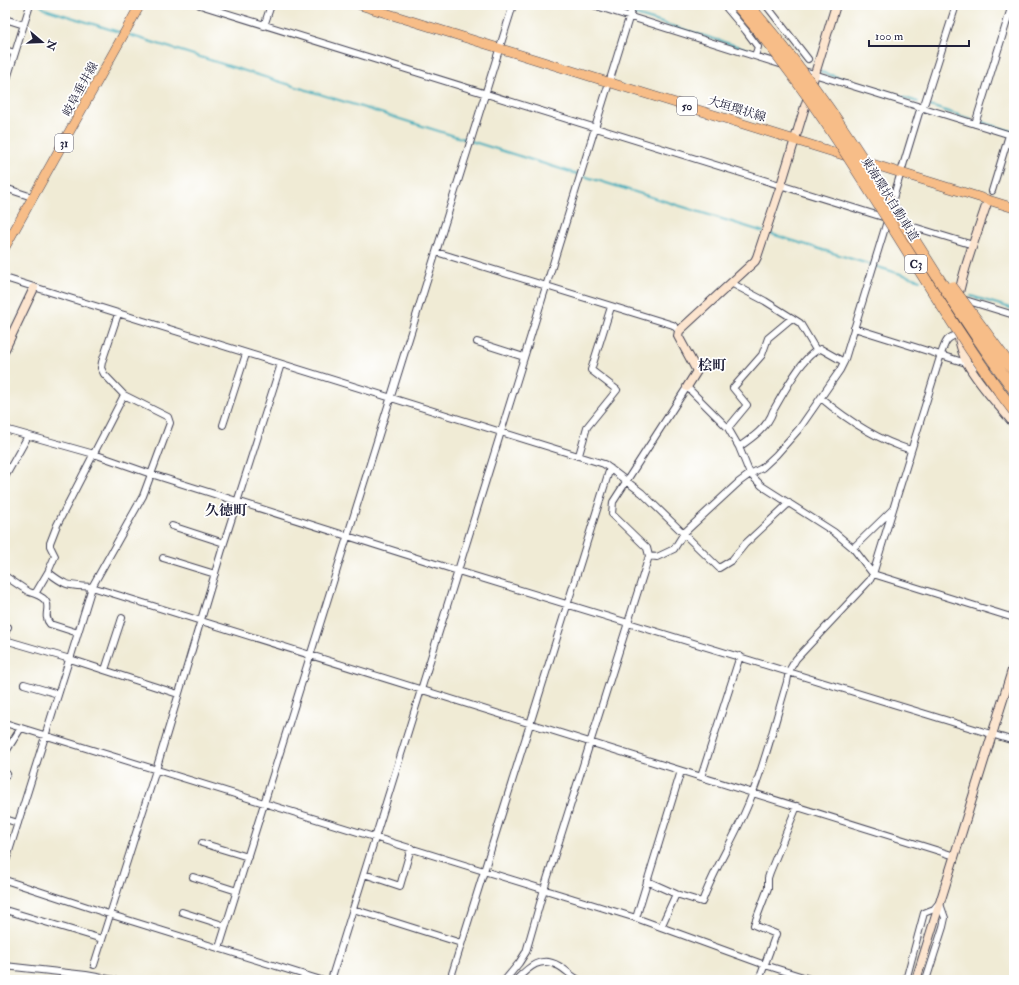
<svg xmlns="http://www.w3.org/2000/svg" width="1019" height="985" viewBox="0 0 1019 985" font-family="'IM FELL Double Pica','Noto Serif JP',serif">
<style>
.lines{fill:none;stroke-linecap:round;stroke-linejoin:round}
.stream{stroke:#3dacbb;stroke-width:2}
.street-casing{stroke:#414052;stroke-width:8}
.secondary-casing{stroke:#414052;stroke-width:10}
.primary-casing{stroke:#414052;stroke-width:10}
.street{stroke:#fff;stroke-width:6}
.secondary{stroke:#fce5cf;stroke-width:8}
.primary{stroke:#f7bd88;stroke-width:9}
.highway-bridge-casing{stroke:#414052;stroke-width:12;stroke-linecap:butt}
.highway-bridge{stroke:#f7bd88;stroke-width:11}
.labels{text-anchor:middle;stroke-width:3.5;stroke-linejoin:round;paint-order:stroke}
.shield{fill:#fff;stroke:#646476;stroke-width:1}
.shield-label{font-size:11px;font-weight:bold;fill:#22223b}
.street-label{font-size:12px;fill:#22223b;stroke:#fff}
.quarter-label{font-size:14px;font-weight:bold;fill:#22223b;stroke:#fff}
</style>
<rect width="100%" height="100%" fill="#fff"/>
<filter id="ink" filterUnits="userSpaceOnUse"><feTurbulence type="fractalNoise" baseFrequency=".025" numOctaves="2"/><feDisplacementMap in="SourceGraphic" scale="8" xChannelSelector="R" yChannelSelector="G"/><feConvolveMatrix kernelMatrix="1 2 1 2 8 2 1 2 1" color-interpolation-filters="sRGB"/></filter>
<filter id="wash" filterUnits="userSpaceOnUse"><feTurbulence type="fractalNoise" baseFrequency=".012" numOctaves="4" result="noise"/><feDisplacementMap in="SourceGraphic" scale="16" xChannelSelector="R" yChannelSelector="G"/><feGaussianBlur stdDeviation="0.9" result="paint"/><feColorMatrix in="noise" values="0 0 0 0 0 0 0 0 0 0 0 0 0 0 0 0 0 1.4 0 .05"/><feComposite in="paint" operator="in"/></filter>
<g filter="url(#wash)">
<rect width="100%" height="100%" fill="#f0ebd5"/>
<g class="lines">
<path class="stream" d="M 40,5 L 45,9 L 122,33
M 605,5 L 628,12
M 633,14 L 750,50
M 126,34 L 764,232
M 821,72 L 918,102
M 930,106 L 971,119
M 982,122 L 1014,132
M 768,233 L 920,280
M 971,296 L 1014,309"/>
</g>
</g>
<g filter="url(#ink)">
<g class="lines">
<g class="street-casing">
<path id="street" d="M 200,5 L 886,218
M 593,5 L 783,65
M 724,5 L 746,31 L 758,47 L 755,56
M 766,5 L 808,59
M 5,19 L 24,25
M 264,26 L 271,5
M 5,50 L 15,53
M 801,70 L 1014,136
M 5,85 L 30,5
M 975,124 L 1012,5
M 5,188 L 32,197
M 992,191 L 1009,135
M 891,205 L 919,113 L 925,102 L 956,5
M 904,224 L 973,245
M 436,252 L 673,325 L 679,331
M 5,278 L 604,464 L 642,493 L 719,568 L 732,560 L 745,544 L 789,503
M 731,283 L 765,301 L 800,323 L 816,350
M 962,299 L 1014,315
M 854,328 L 1014,378
M 477,342 L 524,357
M 821,398 C 847,420 878,440 911,450
M 223,425 L 246,354
M 728,428 L 747,405 L 733,388 L 762,355 L 768,338 L 792,318
M 5,429 L 94,454 L 151,474 L 458,571 L 1014,741
M 739,447 C 752,438 768,427 773,411 C 782,396 804,352 821,349 L 844,362
M 579,455 L 587,427 L 617,390 L 591,370 L 611,307
M 5,477 L 28,436
M 172,526 L 224,543
M 853,548 L 892,510
M 649,556 L 657,557 L 674,549 L 684,533 L 713,506 L 739,482 L 750,474 L 762,468 L 776,455 L 799,429 L 840,370 L 844,362 L 888,218
M 163,558 L 215,574
M 48,572 C 67,587 68,585 92,587 L 955,856
M 5,576 L 29,592 L 35,594 L 48,572 L 55,556 L 50,546 L 50,543 L 57,525 L 124,395
M 35,594 C 58,603 40,613 50,624 L 78,633
M 5,626 L 8,627 L 5,633
M 5,640 L 70,659 L 178,694
M 70,659 L 92,587 L 143,496 L 170,423 L 168,417 L 124,395 L 104,374 L 101,368 L 102,362 L 118,314
M 105,670 L 122,618
M 24,684 L 58,694
M 5,723 L 636,918 L 765,965 L 813,980
M 5,753 L 21,728
M 5,772 L 7,774 L 5,776
M 701,777 L 740,656
M 5,819 L 18,823
M 202,843 L 248,857
M 5,864 L 69,660
M 364,874 L 400,886 L 411,848
M 193,877 L 237,891
M 5,880 L 115,916 L 321,980
M 647,881 L 676,894 L 661,927
M 676,894 L 702,902 C 716,864 740,830 753,792 C 767,756 776,718 787,682 L 789,671 L 796,659 L 870,580 L 873,574 L 941,354 C 946,341 945,339 958,334
M 353,909 L 461,943
M 5,910 L 102,939
M 182,912 L 226,926
M 636,918 L 681,771
M 219,948 L 513,5
M 94,965 L 156,770 L 224,543 L 281,364
M 5,966 L 86,975 L 114,980
M 331,980 C 433,655 532,330 633,5
M 450,980 L 610,468
M 505,980 L 519,963 L 526,952 L 544,889 L 649,556 L 647,548 L 612,514 L 613,502 L 687,387 L 728,428 L 739,447 L 750,474 L 762,486 L 834,532 L 853,548 L 873,574 L 1014,618
M 516,980 C 528,968 540,955 559,966 C 566,970 571,976 579,980
M 759,980 L 776,934 L 754,925 L 768,888 L 768,878 L 770,872 L 797,806
M 906,980 L 924,913 L 934,909 L 939,903
M 926,980 L 943,927 L 945,918 L 940,904"/>
</g>
<g class="secondary-casing">
<path id="secondary" d="M 988,200 C 977,234 961,274 956,309 C 955,324 960,349 967,363 C 979,385 998,404 1014,424
M 5,349 L 34,288
M 687,387 L 697,371 L 678,336 L 679,331 L 755,261 L 757,257 L 781,185 L 836,5
M 916,980 L 1014,664"/>
</g>
<g class="primary-casing">
<path id="primary" d="M 360,5 L 1014,208
M 5,247 L 140,5"/>
</g>
<use href="#street" class="street"/>
<use href="#secondary" class="secondary"/>
<use href="#primary" class="primary"/>
<g class="highway-bridge-casing">
<path id="highway-bridge" d="M 737,5 C 845,129 916,280 1014,411
M 748,5 C 852,122 922,265 1014,390
M 952,287 L 1014,371"/>
</g>
<use href="#highway-bridge" class="highway-bridge"/>
</g>
</g>
<g class="labels">
<g class="shield">
<rect x="677" y="97" width="20" height="18" rx="3"/>
<rect x="55" y="134" width="18" height="18" rx="3"/>
<rect x="905" y="255" width="22" height="18" rx="3"/>
</g>
<g class="shield-label">
<text x="687" y="110">50</text>
<text x="64" y="147">31</text>
<text x="916" y="268">C3</text>
</g>
<g class="street-label">
<text transform="translate(80 89) rotate(-61)" y="4">岐阜垂井線</text>
<text transform="translate(737 109) rotate(17)" y="4">大垣環状線</text>
<text transform="translate(890 199) rotate(58)" y="4">東海環状自動車道</text>
</g>
<g class="quarter-label">
<text x="712" y="370">桧町</text>
<text x="226" y="515">久徳町</text>
</g>
</g>
<rect width="1019" height="985" fill="none" stroke="#fff" stroke-width="20"/>
<g transform="translate(42 42) rotate(109)" stroke="#ffffff" stroke-width="3" paint-order="stroke">
<path d="M0-3L7 15L0 10L-7 15Z" fill="#22223b"/>
<text y="-6" font-size="11" font-weight="bold" text-anchor="middle" fill="#22223b">N</text>
</g>
<path d="M869 40v6h100v-6" fill="none" stroke="#22223b" stroke-width="2"/>
<text x="875" y="40" font-size="12" fill="#22223b" stroke="#ffffff" stroke-width="3" paint-order="stroke">100 m</text>
</svg>
